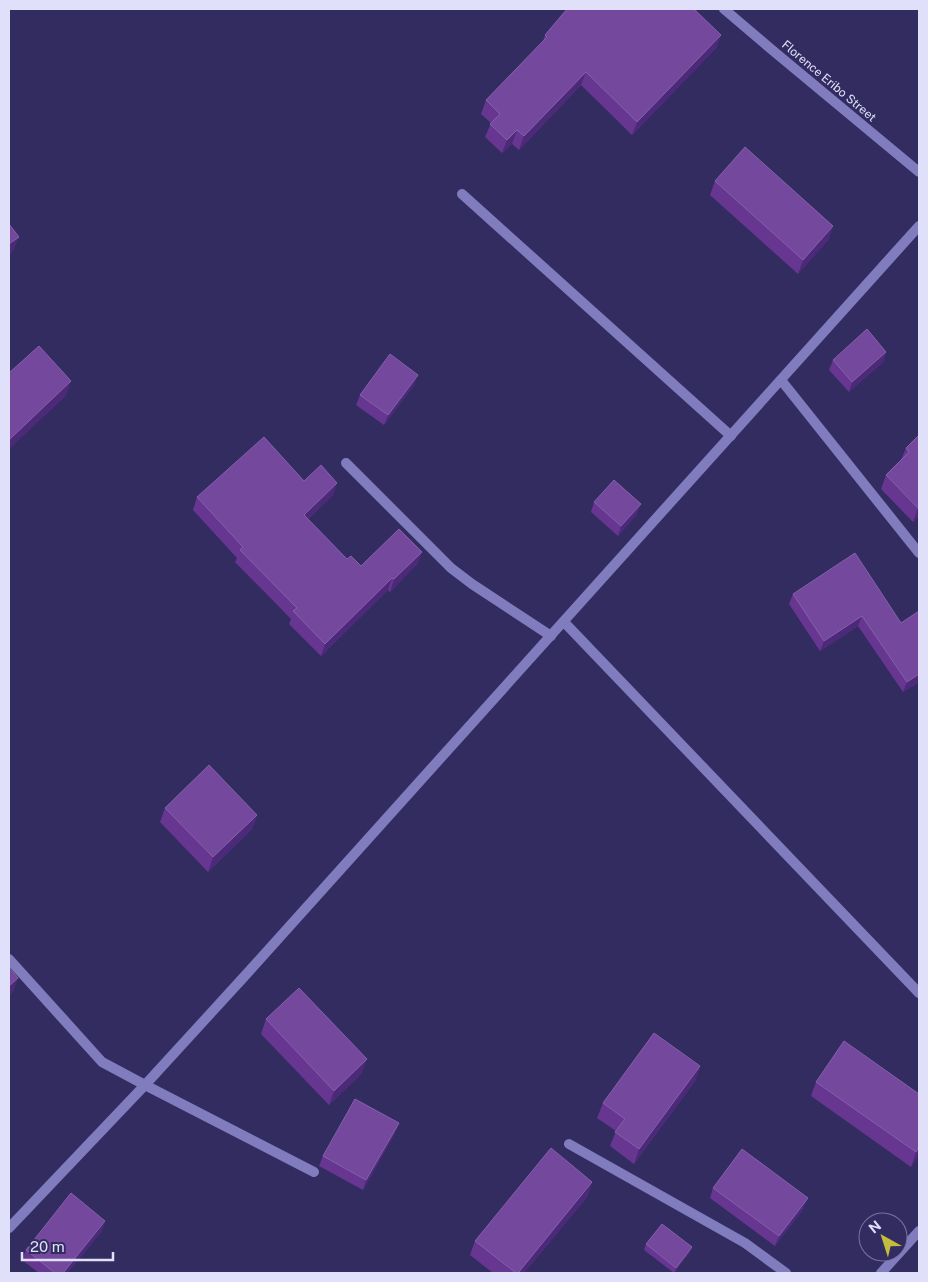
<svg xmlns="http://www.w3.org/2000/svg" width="928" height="1282" viewBox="0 0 928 1282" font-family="'Public Sans',sans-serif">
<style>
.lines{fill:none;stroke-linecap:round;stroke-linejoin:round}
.lane{stroke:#807cbd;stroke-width:10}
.street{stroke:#807cbd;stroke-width:10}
.wall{fill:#673691}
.shaded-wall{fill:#4d2a79}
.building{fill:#74489c;stroke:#8560ab}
.labels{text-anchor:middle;stroke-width:5;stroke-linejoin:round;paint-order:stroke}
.street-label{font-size:12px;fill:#e0e0fa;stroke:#332c61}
</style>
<rect width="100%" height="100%" fill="#332c61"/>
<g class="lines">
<path class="lane" d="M 462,194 L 731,436
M 346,463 L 451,568 L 472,584 L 551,636
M 145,1085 L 314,1172"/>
<path class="street" d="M 724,9 L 771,49 L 919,172
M 781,380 L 919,553
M 564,622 L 919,993
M 9,959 L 102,1062 L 145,1085
M 569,1144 L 745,1243 L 786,1273
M 9,1228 L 145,1085 L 242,979 L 919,226
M 881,1273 L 919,1231"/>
</g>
<path class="wall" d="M 545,35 L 721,35 L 716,48 L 632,135 L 581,85 L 519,150 L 512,144 L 502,153 L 485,137 L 491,123 L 481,114 L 486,100 L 543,41 Z
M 715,181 L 833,226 L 828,240 L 798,274 L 710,195 Z
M 886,352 L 883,362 L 849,392 L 829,370 L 833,360 Z
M 414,385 L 384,425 L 356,405 L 360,395 Z
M 919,435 L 919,516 L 913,522 L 881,489 L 886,475 L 901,460 L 906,448 Z
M 304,481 L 333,495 L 308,519 L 347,559 L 361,566 L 422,552 L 417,564 L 390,592 L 388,590 L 321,656 L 289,624 L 291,619 L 235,562 L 237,558 L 193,510 L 197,497 Z
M 594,502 L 637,514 L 618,536 L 591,512 Z
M 793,594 L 901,623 L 919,611 L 919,682 L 903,692 L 858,626 L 820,651 L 789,604 Z
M 165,808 L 257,815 L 252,829 L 208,872 L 160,822 Z
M 266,1019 L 367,1059 L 361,1074 L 329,1105 L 261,1034 Z
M 700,1066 L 695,1081 L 634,1164 L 610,1146 L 616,1131 L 597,1118 L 603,1103 Z
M 816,1082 L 919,1094 L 919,1155 L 911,1167 L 811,1096 Z
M 395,1133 L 363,1190 L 319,1166 L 323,1156 Z
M 592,1182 L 587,1197 L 524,1273 L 493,1273 L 470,1255 L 475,1241 Z
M 713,1188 L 804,1208 L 775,1246 L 710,1198 Z
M 102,1231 L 67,1273 L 39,1273 L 22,1260 L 26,1250 Z
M 646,1244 L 690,1252 L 674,1273 L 644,1250 Z"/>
<path class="shaded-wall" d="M 721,35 L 716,48 L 632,135 L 637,122 Z
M 586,72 L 581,85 L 519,150 L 524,136 Z
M 517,130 L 512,144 L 502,153 L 507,140 Z
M 833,226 L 828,240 L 798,274 L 803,260 Z
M 19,237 L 13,251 L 9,255 L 9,244 Z
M 886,352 L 883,362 L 849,392 L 852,382 Z
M 418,375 L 414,385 L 384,425 L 388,415 Z
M 71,381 L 66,396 L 9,449 L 9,440 Z
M 337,483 L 333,495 L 299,527 L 304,515 Z
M 641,504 L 637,514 L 618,536 L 621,526 Z
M 919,506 L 919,516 L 913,522 L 918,508 Z
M 422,552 L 417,564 L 390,592 L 394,579 Z
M 392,578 L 388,590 L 321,656 L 325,644 Z
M 862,616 L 858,626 L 820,651 L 824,641 Z
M 919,674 L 919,682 L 903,692 L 907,682 Z
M 257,815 L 252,829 L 208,872 L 213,857 Z
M 18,978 L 13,992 L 9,996 L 9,986 Z
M 367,1059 L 361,1074 L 329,1105 L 334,1091 Z
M 700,1066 L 695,1081 L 634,1164 L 639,1149 Z
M 399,1123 L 395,1133 L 363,1190 L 366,1180 Z
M 919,1147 L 919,1155 L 911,1167 L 916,1152 Z
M 592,1182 L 587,1197 L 524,1273 L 518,1273 Z
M 808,1198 L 804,1208 L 775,1246 L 779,1236 Z
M 105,1221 L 102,1231 L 67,1273 L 63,1273 Z
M 692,1247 L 690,1252 L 674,1273 L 676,1268 Z"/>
<path class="building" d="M 567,9 L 694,9 L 721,35 L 637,122 L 586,72 L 524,136 L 517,130 L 507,140 L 490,124 L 500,114 L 486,100 L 547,37 L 545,35 Z
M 745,147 L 833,226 L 803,260 L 715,181 Z
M 9,224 L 19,237 L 9,244 Z
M 867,329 L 886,352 L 852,382 L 833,360 Z
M 39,346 L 71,381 L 9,440 L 9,373 Z
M 390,354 L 418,375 L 388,415 L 360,395 Z
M 919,435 L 919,506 L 918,508 L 886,475 L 909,452 L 906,448 Z
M 264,437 L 304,481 L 321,465 L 337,483 L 304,515 L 347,559 L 351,556 L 361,566 L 399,529 L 422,552 L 394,579 L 392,578 L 325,644 L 293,611 L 297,608 L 240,550 L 243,547 L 197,497 Z
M 614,480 L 641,504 L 621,526 L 594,502 Z
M 855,553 L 901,623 L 919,611 L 919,674 L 907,682 L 862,616 L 824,641 L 793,594 Z
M 209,765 L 257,815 L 213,857 L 165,808 Z
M 9,967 L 18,978 L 9,986 Z
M 299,988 L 367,1059 L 334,1091 L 266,1019 Z
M 654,1033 L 700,1066 L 639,1149 L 615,1132 L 625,1119 L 603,1103 Z
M 844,1041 L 919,1094 L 919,1147 L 916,1152 L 816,1082 Z
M 355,1099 L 399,1123 L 366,1180 L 323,1156 Z
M 551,1148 L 592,1182 L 518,1273 L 516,1273 L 475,1241 Z
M 742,1149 L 808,1198 L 779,1236 L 713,1188 Z
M 71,1193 L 105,1221 L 63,1273 L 55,1273 L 26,1250 Z
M 662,1224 L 692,1247 L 676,1268 L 646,1244 Z"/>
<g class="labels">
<g class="street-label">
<text transform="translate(829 81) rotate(40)" y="4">Florence Eribo Street</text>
</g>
</g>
<rect width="928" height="1282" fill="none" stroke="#e0e0fa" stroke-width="20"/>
<g transform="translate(883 1237) rotate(321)"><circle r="24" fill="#332c61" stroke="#78749e"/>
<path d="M0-4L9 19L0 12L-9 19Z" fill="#c4bc3e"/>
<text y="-8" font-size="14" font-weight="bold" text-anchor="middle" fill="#e0e0fa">N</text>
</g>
<path d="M22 1252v8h91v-8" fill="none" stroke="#e0e0fa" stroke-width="2.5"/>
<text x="30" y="1252" font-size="15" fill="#e0e0fa" stroke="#332c61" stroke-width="4" paint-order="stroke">20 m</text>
</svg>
